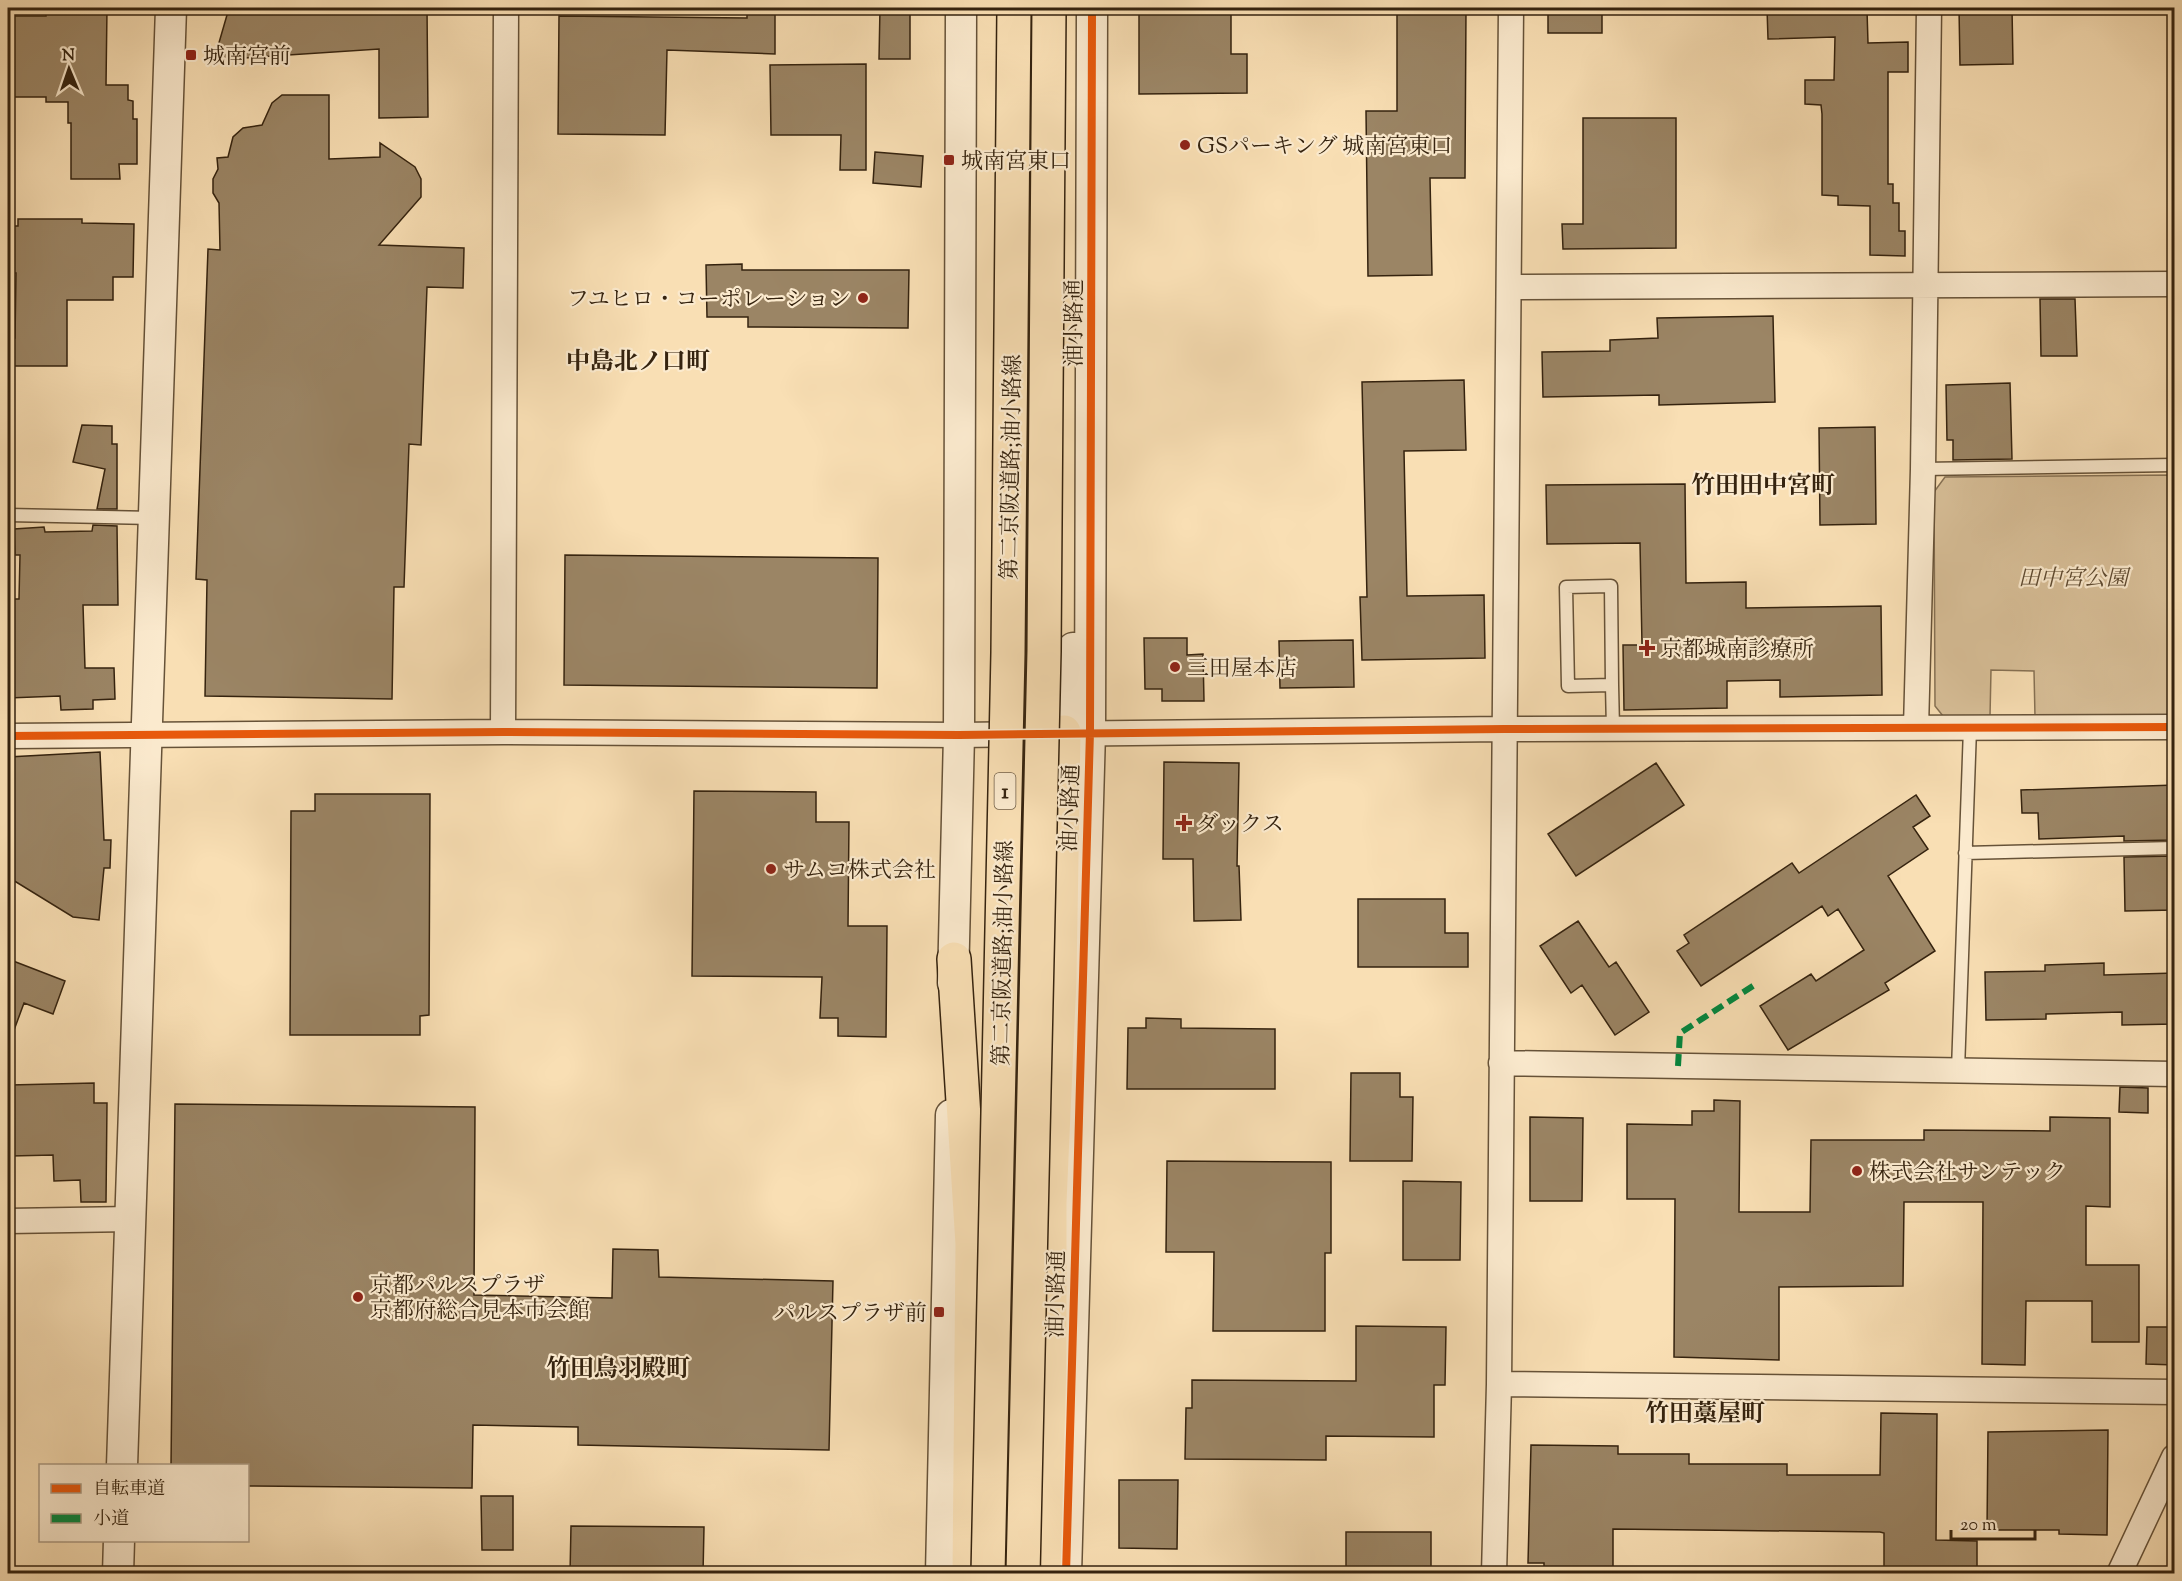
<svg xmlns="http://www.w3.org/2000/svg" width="2182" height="1581" viewBox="0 0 2182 1581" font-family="'Sorts Mill Goudy','Noto Serif JP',serif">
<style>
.green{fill:#d8bf98;stroke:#867154;stroke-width:1.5}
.building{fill:#9b8565;stroke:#35230f;stroke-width:1.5}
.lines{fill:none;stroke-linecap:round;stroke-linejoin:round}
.service-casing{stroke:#665238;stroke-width:15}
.minor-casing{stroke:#665238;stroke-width:27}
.tertiary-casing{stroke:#665238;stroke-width:33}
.motorway-casing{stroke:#35230f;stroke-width:36}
.service{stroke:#fbeace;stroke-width:12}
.minor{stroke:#fbeace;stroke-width:24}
.tertiary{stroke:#fbeace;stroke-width:30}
.motorway{stroke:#f9dfb4;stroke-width:33}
.motorway-bridge-casing{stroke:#35230f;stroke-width:36;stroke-linecap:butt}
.motorway-bridge{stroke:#f9dfb4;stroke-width:33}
.quiet{stroke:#00873e;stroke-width:6;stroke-dasharray:12 6;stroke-linecap:butt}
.cycleway-casing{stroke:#fbeace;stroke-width:11}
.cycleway{stroke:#e8590c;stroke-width:8}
.poi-dot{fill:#8f2418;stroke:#fbeace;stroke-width:2}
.labels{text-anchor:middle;stroke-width:4.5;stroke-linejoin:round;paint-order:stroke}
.shield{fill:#fbeace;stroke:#705f48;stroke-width:1.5}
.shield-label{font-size:21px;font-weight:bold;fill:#35230f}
.poi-label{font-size:22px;fill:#35230f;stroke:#fbeace;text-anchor:start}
.street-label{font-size:22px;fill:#35230f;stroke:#fbeace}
.park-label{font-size:22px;font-style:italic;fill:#5e4a31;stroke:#fbeace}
.neighbourhood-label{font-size:24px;font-weight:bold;fill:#35230f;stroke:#fbeace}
</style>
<rect width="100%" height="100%" fill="#f9dfb4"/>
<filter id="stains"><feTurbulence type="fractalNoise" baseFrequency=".00333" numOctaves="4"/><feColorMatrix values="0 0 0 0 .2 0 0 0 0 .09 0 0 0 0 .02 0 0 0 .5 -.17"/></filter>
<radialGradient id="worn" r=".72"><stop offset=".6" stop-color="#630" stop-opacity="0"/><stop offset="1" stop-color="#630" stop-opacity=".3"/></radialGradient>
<path class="green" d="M 2174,475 L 2174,716 L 2035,717 L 2034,671 L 1991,670 L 1990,716 L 1943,716 L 1935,706 L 1934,492 L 1945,477 Z"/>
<path class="building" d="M 46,8 L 107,8 L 106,85 L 128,85 L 128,100 L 133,101 L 133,119 L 137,119 L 137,164 L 119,164 L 120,179 L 71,179 L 71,123 L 68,123 L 68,102 L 46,102 L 46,97 L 8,97 L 8,39 L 12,39 L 12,16 L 46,16 Z
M 229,8 L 427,8 L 428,117 L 379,118 L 379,49 L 214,60 Z
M 747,8 L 775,8 L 775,54 L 667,50 L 665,135 L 558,134 L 559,16 L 747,18 Z
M 880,8 L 910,8 L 910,59 L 879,59 Z
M 1139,8 L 1231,10 L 1231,54 L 1247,54 L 1247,93 L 1139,94 Z
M 1397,8 L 1466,8 L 1465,178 L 1430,178 L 1432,275 L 1368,276 L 1366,111 L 1397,111 Z
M 1548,8 L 1602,8 L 1602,33 L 1548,33 Z
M 1767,8 L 1867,10 L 1868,43 L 1908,42 L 1908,72 L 1888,72 L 1888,184 L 1893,184 L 1893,203 L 1899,203 L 1899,231 L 1905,231 L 1905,256 L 1870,255 L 1870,206 L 1838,205 L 1838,196 L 1822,195 L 1822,114 L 1821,105 L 1805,104 L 1805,80 L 1834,80 L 1835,37 L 1768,39 Z
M 1959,8 L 2012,8 L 2013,64 L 1960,65 Z
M 866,64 L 866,170 L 840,170 L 841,135 L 771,135 L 770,65 Z
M 282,95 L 329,95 L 329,159 L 380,157 L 380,143 L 415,167 L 421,179 L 421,197 L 379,245 L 464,248 L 463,288 L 427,287 L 421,445 L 409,444 L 404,587 L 394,587 L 392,699 L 205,696 L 207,580 L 196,579 L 208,249 L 220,250 L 219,203 L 213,193 L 213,179 L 218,169 L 217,158 L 228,157 L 233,137 L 243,128 L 262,125 L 272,103 Z
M 1583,118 L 1676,118 L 1676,248 L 1563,249 L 1562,224 L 1583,224 Z
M 875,152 L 923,156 L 921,187 L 873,183 Z
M 18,219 L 82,219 L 82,223 L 134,224 L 133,277 L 113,277 L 113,300 L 67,300 L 67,366 L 8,366 L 8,338 L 15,338 L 16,273 L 8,273 L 8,226 L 18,226 Z
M 742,264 L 742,270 L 909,270 L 908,328 L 748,327 L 748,317 L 707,317 L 706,265 Z
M 2040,299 L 2075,299 L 2077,356 L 2041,356 Z
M 1773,316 L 1775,402 L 1659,405 L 1659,395 L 1543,397 L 1542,352 L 1610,351 L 1610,340 L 1658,338 L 1657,318 Z
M 1464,380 L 1466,450 L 1404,451 L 1407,596 L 1484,595 L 1485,658 L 1362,660 L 1360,597 L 1367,597 L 1362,382 Z
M 2010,383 L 2012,459 L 1953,460 L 1953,440 L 1947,440 L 1946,385 Z
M 82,425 L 112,426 L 112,444 L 117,444 L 117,509 L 97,509 L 105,469 L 73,462 Z
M 1875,427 L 1876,524 L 1820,525 L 1819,428 Z
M 1685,484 L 1686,583 L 1746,582 L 1746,608 L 1881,606 L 1882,695 L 1780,697 L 1780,680 L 1727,681 L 1727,708 L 1624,710 L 1623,645 L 1642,645 L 1640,543 L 1547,544 L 1546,485 Z
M 93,525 L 117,526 L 118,605 L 83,605 L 85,668 L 114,668 L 115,699 L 93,700 L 93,709 L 61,710 L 60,696 L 8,698 L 8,599 L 19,599 L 20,555 L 15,555 L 14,529 L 44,527 L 45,532 L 92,531 Z
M 565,555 L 878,558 L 877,688 L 564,685 Z
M 1144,638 L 1187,638 L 1187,655 L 1203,654 L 1204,701 L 1162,701 L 1162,689 L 1145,689 Z
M 1353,640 L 1354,687 L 1280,688 L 1279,641 Z
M 100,752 L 104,840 L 111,840 L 110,868 L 104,868 L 99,920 L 73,917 L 8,877 L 8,757 Z
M 1164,762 L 1239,763 L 1237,866 L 1239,866 L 1241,920 L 1194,921 L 1193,859 L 1163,859 Z
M 1656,763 L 1684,805 L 1576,876 L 1548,834 Z
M 2175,785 L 2175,840 L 2124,841 L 2124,836 L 2039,839 L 2038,813 L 2022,813 L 2021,790 Z
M 694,791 L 816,792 L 816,822 L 849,822 L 848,926 L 887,926 L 886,1037 L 838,1036 L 838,1018 L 820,1018 L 822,977 L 692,976 Z
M 315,794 L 430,794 L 429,1015 L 420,1016 L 420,1035 L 290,1035 L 291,811 L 315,811 Z
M 1916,795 L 1930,816 L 1913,827 L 1928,849 L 1888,876 L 1935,951 L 1885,983 L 1889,990 L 1788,1050 L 1760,1006 L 1811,974 L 1816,981 L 1864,950 L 1838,909 L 1828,916 L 1822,906 L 1701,986 L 1677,951 L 1689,943 L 1684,935 L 1792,863 L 1799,873 Z
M 2175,856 L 2175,910 L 2125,911 L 2124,857 Z
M 1358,899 L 1445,899 L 1445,933 L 1468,933 L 1468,967 L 1358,967 Z
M 1578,921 L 1609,967 L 1616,962 L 1649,1012 L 1615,1035 L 1582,985 L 1571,993 L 1540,946 Z
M 8,959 L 65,981 L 53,1014 L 24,1003 L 10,1041 L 8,1041 Z
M 2104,963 L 2104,975 L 2175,973 L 2175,1024 L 2122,1025 L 2122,1012 L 2046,1014 L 2046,1019 L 1986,1020 L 1985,972 L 2045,971 L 2045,965 Z
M 1146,1018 L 1181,1019 L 1181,1028 L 1275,1029 L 1275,1089 L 1127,1089 L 1128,1028 L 1146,1028 Z
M 1351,1073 L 1400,1073 L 1400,1097 L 1413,1097 L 1412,1161 L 1350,1161 Z
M 94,1083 L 94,1103 L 107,1103 L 106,1202 L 81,1202 L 80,1180 L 54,1181 L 53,1155 L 11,1156 L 10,1085 Z
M 2120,1087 L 2148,1088 L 2148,1113 L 2119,1112 Z
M 1714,1100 L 1740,1101 L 1739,1212 L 1810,1212 L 1811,1140 L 1924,1140 L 1924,1130 L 2050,1131 L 2050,1117 L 2110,1118 L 2110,1207 L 2086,1206 L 2086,1265 L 2139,1265 L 2139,1342 L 2092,1342 L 2092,1301 L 2026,1301 L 2025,1365 L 1982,1364 L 1983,1202 L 1904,1202 L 1903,1286 L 1779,1287 L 1779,1360 L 1674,1357 L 1675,1199 L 1627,1199 L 1627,1124 L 1692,1125 L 1692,1111 L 1714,1111 Z
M 175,1104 L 475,1107 L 474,1295 L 612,1298 L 613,1249 L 658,1250 L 659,1277 L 833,1281 L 829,1450 L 578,1445 L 578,1427 L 473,1425 L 472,1488 L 248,1486 L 248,1466 L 171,1466 Z
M 1530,1117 L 1583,1118 L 1582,1201 L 1530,1201 Z
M 1167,1161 L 1331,1162 L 1331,1253 L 1325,1253 L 1325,1331 L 1213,1331 L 1214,1252 L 1166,1252 Z
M 1403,1181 L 1461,1182 L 1460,1260 L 1403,1260 Z
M 1356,1326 L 1446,1327 L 1445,1385 L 1434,1385 L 1434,1437 L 1326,1436 L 1326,1460 L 1185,1459 L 1186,1408 L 1192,1408 L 1192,1380 L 1356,1381 Z
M 2147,1327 L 2175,1327 L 2175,1365 L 2146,1364 Z
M 1881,1413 L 1937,1414 L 1936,1540 L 1977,1541 L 1977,1574 L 1884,1574 L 1884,1533 L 1880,1532 L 1613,1529 L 1613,1574 L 1544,1574 L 1544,1563 L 1528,1563 L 1531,1445 L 1618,1446 L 1618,1454 L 1689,1454 L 1689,1464 L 1787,1464 L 1787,1475 L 1880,1475 Z
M 2108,1430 L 2107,1535 L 2059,1534 L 2059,1530 L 1987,1530 L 1988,1432 Z
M 1119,1480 L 1178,1480 L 1177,1549 L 1119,1548 Z
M 481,1496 L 513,1496 L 513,1550 L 482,1550 Z
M 571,1526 L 704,1527 L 703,1574 L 570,1574 Z
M 1346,1532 L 1431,1532 L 1431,1574 L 1346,1574 Z"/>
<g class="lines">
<g class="service-casing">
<path id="service" d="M 1923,469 L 2174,465
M 8,515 L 153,518
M 1611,586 L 1612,685 L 1568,686 L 1566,587 Z
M 1612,685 L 1613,729
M 1965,853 L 2174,848
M 1958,1070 L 1970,728"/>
</g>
<g class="minor-casing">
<path id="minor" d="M 1509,287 L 2174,284
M 1916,728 L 1923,469 L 1929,8
M 503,732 L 506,8
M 8,736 L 503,732 L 959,735 L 1504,729 L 2174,727
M 1501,1063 L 2174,1074
M 8,1221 L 131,1219
M 1499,1384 L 2174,1392
M 1494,1574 L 1499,1384 L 1511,8
M 2119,1574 L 2174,1457"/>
</g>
<g class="tertiary-casing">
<path id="tertiary" d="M 1064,732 L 1073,648
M 953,983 L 959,735 L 961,8
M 122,1466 L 171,8
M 118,1574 L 119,1540
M 941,1574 L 951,1115
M 1066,1574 L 1090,732 L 1092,8"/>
</g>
<g class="motorway-casing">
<path id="motorway" d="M 954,959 L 972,1244 L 969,1574
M 1050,1574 L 1050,1202 L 1060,979 L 1064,732"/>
</g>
<use href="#service" class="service"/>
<use href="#minor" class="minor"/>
<use href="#tertiary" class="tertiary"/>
<use href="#motorway" class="motorway"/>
<g class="motorway-bridge-casing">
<path id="motorway-bridge" d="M 988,1574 L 1008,653 L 1014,8
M 1023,1574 L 1044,651 L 1049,8"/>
</g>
<use href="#motorway-bridge" class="motorway-bridge"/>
<path class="quiet" d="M 1678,1066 L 1680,1033 L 1756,984"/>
<g class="cycleway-casing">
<path id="cycleway" d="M 8,736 L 503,732 L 959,735 L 1504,729 L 2174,727
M 1066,1574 L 1090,732 L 1092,8"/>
</g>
<use href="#cycleway" class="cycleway"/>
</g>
<g class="poi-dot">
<rect x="185" y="49" width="12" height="12" rx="3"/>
<circle cx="1185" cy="145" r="6"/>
<rect x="943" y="154" width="12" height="12" rx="3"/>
<circle cx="863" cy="298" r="6"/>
<path d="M1644 639h6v6h6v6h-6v6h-6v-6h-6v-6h6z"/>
<circle cx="1175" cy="667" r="6"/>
<path d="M1181 814h6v6h6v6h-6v6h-6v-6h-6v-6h6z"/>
<circle cx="771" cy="869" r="6"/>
<circle cx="1857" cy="1171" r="6"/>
<circle cx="358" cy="1297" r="6"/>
<rect x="933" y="1306" width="12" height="12" rx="3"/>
</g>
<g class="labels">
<rect class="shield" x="994.5" y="773" width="21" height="36" rx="4.5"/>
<g class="shield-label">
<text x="1005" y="798">1</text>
</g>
<g class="poi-label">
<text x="203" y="63">城南宮前</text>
<text x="1197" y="153">GSパーキング 城南宮東口</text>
<text x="961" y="168">城南宮東口</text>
<text x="851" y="306" text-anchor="end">フユヒロ・コーポレーション</text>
<text x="1660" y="656">京都城南診療所</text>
<text x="1187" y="675">三田屋本店</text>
<text x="1196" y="831">ダックス</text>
<text x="783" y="877">サムコ株式会社</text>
<text x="1869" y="1179">株式会社サンテック</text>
<text x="370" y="1292">京都パルスプラザ<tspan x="370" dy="25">京都府総合見本市会館</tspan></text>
<text x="927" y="1320" text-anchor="end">パルスプラザ前</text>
</g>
<g class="street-label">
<text transform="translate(1073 323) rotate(-90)" y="8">油小路通</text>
<text transform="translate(1010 467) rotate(-89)" y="8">第二京阪道路;油小路線</text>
<text transform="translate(1069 808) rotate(-88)" y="8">油小路通</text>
<text transform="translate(1002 953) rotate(-89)" y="8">第二京阪道路;油小路線</text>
<text transform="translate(1055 1294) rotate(-89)" y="8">油小路通</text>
</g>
<g class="park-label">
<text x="2073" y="585">田中宮公園</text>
</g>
<g class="neighbourhood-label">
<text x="638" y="369">中島北ノ口町</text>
<text x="1763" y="493">竹田田中宮町</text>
<text x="618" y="1376">竹田鳥羽殿町</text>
<text x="1705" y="1421">竹田藁屋町</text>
</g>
</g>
<rect width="2182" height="1581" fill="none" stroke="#f9dfb4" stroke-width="30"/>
<rect x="9" y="9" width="2164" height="1563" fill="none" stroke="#35230f" stroke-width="3"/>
<rect x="15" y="15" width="2152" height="1551" fill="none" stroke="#35230f" stroke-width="1.5"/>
<rect x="39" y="1464" width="210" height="78" fill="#fbeace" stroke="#ac9a82" stroke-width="1.5"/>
<rect x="51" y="1484" width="30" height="9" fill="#e8590c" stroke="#ac9a82" stroke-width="1.5"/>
<text x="93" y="1494" font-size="18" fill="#35230f">自転車道</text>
<rect x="51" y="1514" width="30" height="9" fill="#00873e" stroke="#ac9a82" stroke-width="1.5"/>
<text x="93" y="1524" font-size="18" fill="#35230f">小道</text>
<g transform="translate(69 69) rotate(358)" stroke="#fbeace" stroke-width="4.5" paint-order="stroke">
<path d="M0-4.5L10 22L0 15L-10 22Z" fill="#35230f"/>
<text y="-9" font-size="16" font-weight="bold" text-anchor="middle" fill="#35230f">N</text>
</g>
<path d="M1951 1530v9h84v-9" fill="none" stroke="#35230f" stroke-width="3"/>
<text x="1960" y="1530" font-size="18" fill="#35230f" stroke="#fbeace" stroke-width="4.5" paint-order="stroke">20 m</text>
<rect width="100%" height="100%" filter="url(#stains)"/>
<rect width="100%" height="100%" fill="url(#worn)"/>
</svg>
